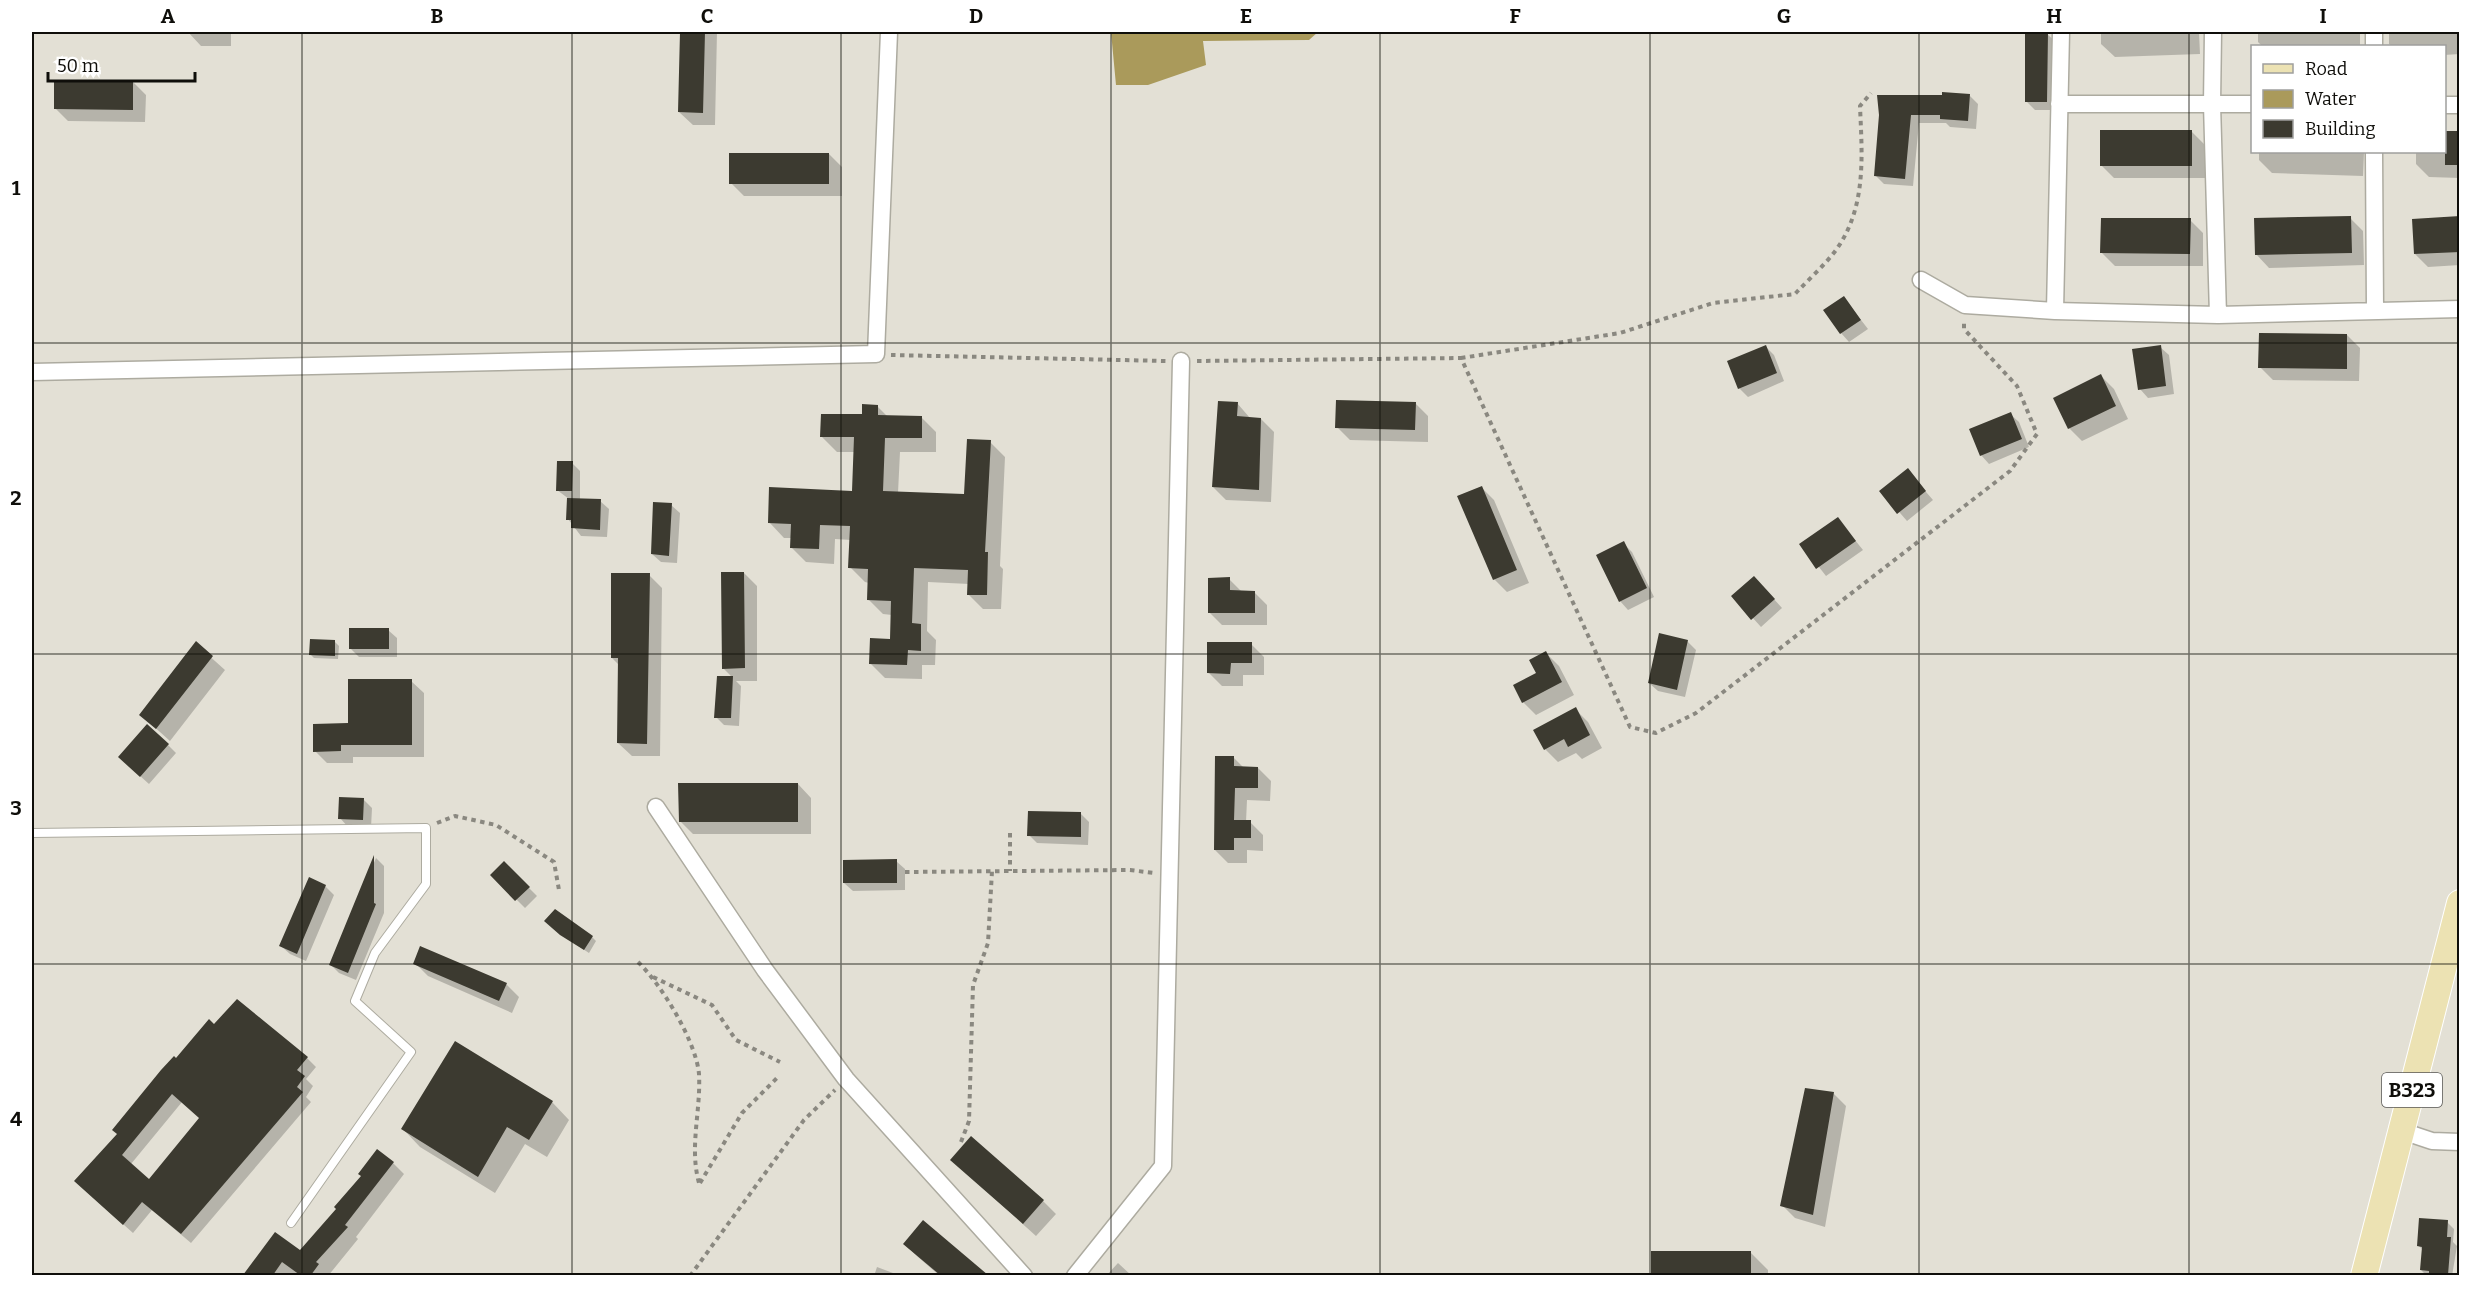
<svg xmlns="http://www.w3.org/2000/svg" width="2491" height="1307" viewBox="0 0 2491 1307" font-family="Bitter,serif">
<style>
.water{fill:#aa9a5b}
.shadow{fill:#0003;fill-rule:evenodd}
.building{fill:#3c3a30;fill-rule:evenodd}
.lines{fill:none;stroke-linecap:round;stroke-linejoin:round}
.lane-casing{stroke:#adaba0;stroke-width:10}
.street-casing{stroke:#adaba0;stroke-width:19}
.primary-casing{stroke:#fff;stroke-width:28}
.path{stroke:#8a8880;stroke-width:4;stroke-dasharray:4.5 4.5;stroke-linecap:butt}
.lane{stroke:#fff;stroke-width:8}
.street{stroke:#fff;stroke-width:16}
.primary{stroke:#ece2b3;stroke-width:26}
.grid{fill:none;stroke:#0f0e0a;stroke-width:1.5;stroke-opacity:0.55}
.labels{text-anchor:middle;stroke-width:6;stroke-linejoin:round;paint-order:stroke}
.shield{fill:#fff;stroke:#575654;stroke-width:1.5}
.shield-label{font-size:20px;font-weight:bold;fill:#0f0e0a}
.neatline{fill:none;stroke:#0f0e0a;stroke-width:2}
.grid-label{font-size:20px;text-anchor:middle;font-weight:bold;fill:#0f0e0a}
</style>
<rect width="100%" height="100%" fill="#e3e0d5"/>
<path class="water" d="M 1111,32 L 1318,32 L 1309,40 L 1203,41 L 1206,65 L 1148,85 L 1116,85 Z"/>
<path class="shadow" d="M 188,32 L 231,32 L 231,46 L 201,46 Z
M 682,32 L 717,32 L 715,125 L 693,125 L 679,112 Z
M 2101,32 L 2199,32 L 2200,54 L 2115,57 L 2101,44 Z
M 2258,32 L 2360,32 L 2360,46 L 2262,46 L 2258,42 Z
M 2389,32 L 2460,32 L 2460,54 L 2444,55 L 2444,46 L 2392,46 L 2389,44 Z
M 2047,34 L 2056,42 L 2055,110 L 2035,110 L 2026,101 Z
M 133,82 L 146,95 L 145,122 L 68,121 L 55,108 Z
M 1969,95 L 1978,104 L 1976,129 L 1950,127 L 1946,123 L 1919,123 L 1913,186 L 1884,184 L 1875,175 L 1880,115 Z
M 2192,132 L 2205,145 L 2205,178 L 2114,178 L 2101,165 Z
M 2444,132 L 2460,132 L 2460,178 L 2429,177 L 2416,164 L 2416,152 L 2444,152 Z
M 2259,152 L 2364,152 L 2363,176 L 2272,173 L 2259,160 Z
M 829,154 L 842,167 L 842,196 L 744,196 L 731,183 Z
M 2350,218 L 2363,231 L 2364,265 L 2269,268 L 2256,254 Z
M 2460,218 L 2460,265 L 2428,267 L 2415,254 Z
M 2190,220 L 2203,233 L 2203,266 L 2115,266 L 2102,253 Z
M 1844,298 L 1868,329 L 1849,342 L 1841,333 Z
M 2347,335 L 2360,348 L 2359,381 L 2273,380 L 2260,367 Z
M 1765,346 L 1774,355 L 1784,381 L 1748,397 L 1739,388 Z
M 2160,347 L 2169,355 L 2174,394 L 2148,398 L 2140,389 Z
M 2101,376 L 2114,389 L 2128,419 L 2082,441 L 2069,428 Z
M 1237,403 L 1250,418 L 1261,419 L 1274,432 L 1271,502 L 1226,500 L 1213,487 Z
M 1415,403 L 1428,416 L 1428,442 L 1350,440 L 1337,427 Z
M 877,406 L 888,417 L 921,417 L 936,432 L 936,452 L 900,452 L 898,493 L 965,496 L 990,442 L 1005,457 L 1000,566 L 1003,569 L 1001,609 L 983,609 L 968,594 L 969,584 L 928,582 L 927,631 L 936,640 L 935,665 L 922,665 L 922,679 L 885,678 L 870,663 L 892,641 L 892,615 L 883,614 L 868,599 L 869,583 L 865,582 L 850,567 L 851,540 L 835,539 L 834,564 L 806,562 L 791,547 L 792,538 L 784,538 L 769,522 L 853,493 L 855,452 L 837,452 L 822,437 Z
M 2010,414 L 2019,422 L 2029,447 L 1989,464 L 1981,455 Z
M 572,463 L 580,471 L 580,500 L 600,501 L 609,509 L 607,537 L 581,536 L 568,519 L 569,499 L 557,490 Z
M 1907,470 L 1933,500 L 1907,521 L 1881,491 Z
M 1481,487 L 1494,500 L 1529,583 L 1507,592 L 1494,579 Z
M 671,505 L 680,513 L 677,563 L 661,562 L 652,554 Z
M 1838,519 L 1863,550 L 1826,576 L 1801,544 Z
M 1623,543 L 1632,552 L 1654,597 L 1628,610 L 1620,601 Z
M 744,573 L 757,586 L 757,681 L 736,681 L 741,686 L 739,726 L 724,725 L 716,717 L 718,677 L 733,678 L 723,668 Z
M 649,575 L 662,588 L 660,756 L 632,756 L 618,743 L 619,665 L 612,658 Z
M 1229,579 L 1242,592 L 1254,592 L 1267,605 L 1267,625 L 1222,625 L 1209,612 Z
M 1762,586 L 1782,608 L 1761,627 L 1733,596 Z
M 388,630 L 397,638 L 397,657 L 359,657 L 350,648 Z
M 1687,641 L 1696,650 L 1685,697 L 1658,691 L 1649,683 Z
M 335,642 L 339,646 L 338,659 L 314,658 L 311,655 Z
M 196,644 L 225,670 L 170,741 L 141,715 Z
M 1251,644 L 1264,657 L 1264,675 L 1243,675 L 1243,686 L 1222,686 L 1209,673 Z
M 1546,653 L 1559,666 L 1574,695 L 1536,715 L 1523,702 Z
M 411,681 L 424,693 L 424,757 L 353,757 L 353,763 L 327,763 L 315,751 Z
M 1575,709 L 1588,722 L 1602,748 L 1582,759 L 1576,753 L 1558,762 L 1545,749 Z
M 168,745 L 176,753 L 149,784 L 129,766 Z
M 1234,758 L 1244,768 L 1258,768 L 1271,781 L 1270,801 L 1247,800 L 1246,822 L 1250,822 L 1263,835 L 1263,851 L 1247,850 L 1247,863 L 1228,863 L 1215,850 Z
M 798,784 L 811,798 L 811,834 L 693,834 L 680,821 Z
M 363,799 L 372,808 L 371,828 L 348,827 L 340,818 Z
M 1081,814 L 1089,822 L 1088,845 L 1037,843 L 1029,835 Z
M 376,858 L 384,866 L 384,913 L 356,980 L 339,973 L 331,965 Z
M 896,861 L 905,869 L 905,890 L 853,891 L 844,883 Z
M 504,863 L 537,896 L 525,908 L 492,875 Z
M 325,886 L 334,895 L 306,961 L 290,954 L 281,946 Z
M 592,937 L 596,941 L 589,953 L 566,938 Z
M 415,963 L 506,984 L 519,997 L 512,1013 L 428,976 Z
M 215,1026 L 307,1058 L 316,1067 L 306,1079 L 313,1086 L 306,1097 L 311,1102 L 191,1243 L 152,1210 L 133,1233 L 85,1190 L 118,1135 L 176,1060 ZM 182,1102 L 200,1118 L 150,1181 L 131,1164 Z
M 1833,1093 L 1846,1106 L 1825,1227 L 1795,1218 L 1782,1205 Z
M 552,1102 L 569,1120 L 547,1157 L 525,1144 L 495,1193 L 420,1147 L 403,1129 Z
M 952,1160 L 1043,1201 L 1056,1214 L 1036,1236 Z
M 393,1163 L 404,1174 L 356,1237 L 358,1239 L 328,1276 L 244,1276 L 275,1234 L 300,1252 L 338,1209 Z
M 923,1222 L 986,1276 L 940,1276 L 918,1257 L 905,1244 Z
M 2447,1222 L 2454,1229 L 2453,1242 L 2457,1246 L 2452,1276 L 2427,1276 L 2421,1270 L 2423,1250 L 2419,1246 Z
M 1652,1253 L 1751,1253 L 1768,1270 L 1768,1276 L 1652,1276 Z
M 1118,1263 L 1132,1276 L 1106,1276 Z
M 877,1267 L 901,1276 L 874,1276 Z"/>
<path class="building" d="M 680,32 L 705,32 L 703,113 L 678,112 Z
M 2025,32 L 2048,32 L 2047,102 L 2025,102 Z
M 54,80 L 133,80 L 133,110 L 54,109 Z
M 1942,92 L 1970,94 L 1968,121 L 1940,119 L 1940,115 L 1911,115 L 1905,179 L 1874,176 L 1879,115 L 1877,95 L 1942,95 Z
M 2100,130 L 2192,130 L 2192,166 L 2100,166 Z
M 2445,131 L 2460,131 L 2460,165 L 2445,165 Z
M 729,153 L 829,153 L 829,184 L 729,184 Z
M 2351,216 L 2352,253 L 2255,255 L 2254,218 Z
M 2460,216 L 2460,252 L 2414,254 L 2412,219 Z
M 2101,218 L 2191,218 L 2190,254 L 2100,253 Z
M 1844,296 L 1861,320 L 1840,334 L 1823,310 Z
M 2259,333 L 2347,334 L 2347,369 L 2258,368 Z
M 1766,345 L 1777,373 L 1738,389 L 1727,361 Z
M 2161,345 L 2166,386 L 2138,390 L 2132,349 Z
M 2101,374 L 2116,406 L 2068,429 L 2053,398 Z
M 1336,400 L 1416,402 L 1415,430 L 1335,428 Z
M 1218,401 L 1238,402 L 1237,416 L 1261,418 L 1259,490 L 1212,487 Z
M 862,404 L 878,405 L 878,415 L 922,416 L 922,438 L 885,438 L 883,491 L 964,494 L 967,439 L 991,440 L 985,552 L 988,552 L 987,595 L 967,595 L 968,570 L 914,568 L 912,623 L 921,624 L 921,651 L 908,650 L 907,665 L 869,664 L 870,638 L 890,639 L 891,601 L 867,600 L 868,569 L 848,568 L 850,526 L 820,525 L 819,549 L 790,548 L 791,524 L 768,523 L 769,487 L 852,491 L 854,437 L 820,437 L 821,414 L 862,414 Z
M 2011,412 L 2022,439 L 1980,456 L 1969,429 Z
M 557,461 L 573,461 L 572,491 L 556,491 Z
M 1908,468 L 1926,491 L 1897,514 L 1879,491 Z
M 1482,486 L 1517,570 L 1493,580 L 1457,496 Z
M 567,498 L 601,499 L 600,530 L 571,528 L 571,520 L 566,520 Z
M 653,502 L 672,503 L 669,556 L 651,554 Z
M 1838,517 L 1856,541 L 1816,569 L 1799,544 Z
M 1624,541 L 1647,588 L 1619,602 L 1596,555 Z
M 721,572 L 744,572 L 745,668 L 722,669 Z
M 611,573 L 650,573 L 647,744 L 617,743 L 618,658 L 611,658 Z
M 1754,576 L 1775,599 L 1751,620 L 1731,596 Z
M 1230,577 L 1230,590 L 1255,591 L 1255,613 L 1208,613 L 1208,578 Z
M 349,628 L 389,628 L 389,649 L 349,649 Z
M 1659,633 L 1688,640 L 1677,690 L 1648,683 Z
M 310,639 L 335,640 L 335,656 L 309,655 Z
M 196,641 L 213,656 L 156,729 L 139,715 Z
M 1207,642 L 1252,642 L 1252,663 L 1231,663 L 1230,674 L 1207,673 Z
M 1546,651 L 1562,682 L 1522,703 L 1513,685 L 1536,673 L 1529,660 Z
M 717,676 L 733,676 L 731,718 L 714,718 Z
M 348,679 L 412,679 L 412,745 L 341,745 L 341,751 L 313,752 L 313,724 L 348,723 Z
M 1576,707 L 1590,735 L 1568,747 L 1564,739 L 1544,750 L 1533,730 Z
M 147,724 L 169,744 L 140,777 L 118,757 Z
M 1215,756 L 1234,756 L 1234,766 L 1258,767 L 1258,788 L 1235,788 L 1234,820 L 1251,820 L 1251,838 L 1234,838 L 1234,850 L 1214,850 Z
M 678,783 L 798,783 L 798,822 L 679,822 Z
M 339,797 L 364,798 L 363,820 L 338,819 Z
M 1028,811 L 1081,812 L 1081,837 L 1027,836 Z
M 374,855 L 374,903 L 376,904 L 348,973 L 329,965 Z
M 897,859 L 897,883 L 843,883 L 843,860 Z
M 504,861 L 530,887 L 515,901 L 490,875 Z
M 309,877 L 326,885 L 297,954 L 279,946 Z
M 555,909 L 593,936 L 584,950 L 560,935 L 544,921 Z
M 420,946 L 507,983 L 499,1001 L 413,964 Z
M 237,999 L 308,1057 L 297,1070 L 305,1076 L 297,1087 L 303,1092 L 181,1234 L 142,1202 L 123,1225 L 74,1181 L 117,1134 L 112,1130 L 161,1070 L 174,1056 L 176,1058 L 209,1019 L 214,1024 ZM 172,1094 L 199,1118 L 149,1179 L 122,1155 Z
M 455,1041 L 553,1101 L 529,1140 L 507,1127 L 478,1177 L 401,1129 Z
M 1805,1088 L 1834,1092 L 1813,1215 L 1780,1206 Z
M 971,1136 L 1044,1200 L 1023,1224 L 950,1160 Z
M 377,1149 L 394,1162 L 345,1225 L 348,1227 L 316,1262 L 319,1264 L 311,1275 L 300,1275 L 282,1262 L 273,1275 L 243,1275 L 275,1232 L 300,1250 L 336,1209 L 334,1207 L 361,1176 L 358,1174 Z
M 2419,1218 L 2448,1220 L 2447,1237 L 2451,1237 L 2448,1275 L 2429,1275 L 2429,1271 L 2420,1270 L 2422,1247 L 2417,1246 Z
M 923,1220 L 988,1275 L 940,1275 L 903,1244 Z
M 1651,1251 L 1751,1251 L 1751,1275 L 1651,1275 Z"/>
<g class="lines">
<g class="lane-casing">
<path id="lane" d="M 32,833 L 426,828 L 426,884 L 375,953 L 355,1001 L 411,1052 L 291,1223"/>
</g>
<g class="street-casing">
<path id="street" d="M 2213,32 L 2212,104 L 2218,315
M 2374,46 L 2374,32
M 2059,104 L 2252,104
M 2444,105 L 2460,105
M 2374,152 L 2375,309
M 1921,280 L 1965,305 L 2055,311 L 2218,315 L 2460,309
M 2055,311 L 2061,32
M 32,372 L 876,354 L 889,32
M 656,807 L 765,970 L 846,1079 L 1024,1276
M 2402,1131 L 2432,1141 L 2460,1142
M 1075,1276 L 1163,1166 L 1181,361"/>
</g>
<g class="primary-casing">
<path id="primary" d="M 2364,1276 L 2460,903"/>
</g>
<path class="path" d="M 891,355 L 1166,361
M 1461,358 L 1620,333 L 1713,303 L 1795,294 C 1808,280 1824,266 1836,250 C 1867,207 1862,155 1860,106 L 1871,93
M 1197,361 L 1461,358 L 1630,727 L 1656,733 L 1696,713 L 2010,471 L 2037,434 L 2017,386 L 1964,329 L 1964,321
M 437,823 L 455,816 L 496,825 L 554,862 L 559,890
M 1010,833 L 1010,871
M 905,872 L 1130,870 L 1154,873
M 638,962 C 661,984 696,1041 699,1074 C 701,1111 689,1147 699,1183
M 653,977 L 712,1005 L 736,1040 L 780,1062
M 961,1142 L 969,1121 L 973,985 L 988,943 L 992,871
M 700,1183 L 742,1113 L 778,1077
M 690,1276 L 804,1120 L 835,1090"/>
<use href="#lane" class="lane"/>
<use href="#street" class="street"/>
<use href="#primary" class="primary"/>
</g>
<path class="grid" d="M 302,32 L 302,1276M 572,32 L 572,1276M 841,32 L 841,1276M 1111,32 L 1111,1276M 1380,32 L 1380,1276M 1650,32 L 1650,1276M 1919,32 L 1919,1276M 2189,32 L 2189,1276M 32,343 L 2460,343M 32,654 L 2460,654M 32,964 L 2460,964"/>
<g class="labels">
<rect class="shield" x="2382" y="1073" width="60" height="34" rx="4.5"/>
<g class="shield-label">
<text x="2412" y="1097">B323</text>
</g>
</g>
<rect width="2491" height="1307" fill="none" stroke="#ffffff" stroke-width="66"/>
<rect x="2251" y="45" width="195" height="108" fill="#ffffff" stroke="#9f9f9d" stroke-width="1.5"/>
<rect x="2263" y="64" width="30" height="9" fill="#ece2b3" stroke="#9f9f9d" stroke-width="1.5"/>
<text x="2305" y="75" font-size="18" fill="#0f0e0a">Road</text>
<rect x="2263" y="90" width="30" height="18" fill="#aa9a5b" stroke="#9f9f9d" stroke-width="1.5"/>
<text x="2305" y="105" font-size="18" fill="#0f0e0a">Water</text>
<rect x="2263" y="120" width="30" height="18" fill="#3c3a30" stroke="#9f9f9d" stroke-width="1.5"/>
<text x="2305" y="135" font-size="18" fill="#0f0e0a">Building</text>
<path d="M48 72v9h147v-9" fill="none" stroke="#0f0e0a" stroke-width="3"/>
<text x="57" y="72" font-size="18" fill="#0f0e0a" stroke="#ffffff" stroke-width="4.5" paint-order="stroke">50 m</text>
<rect x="33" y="33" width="2425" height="1241" class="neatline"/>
<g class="grid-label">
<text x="168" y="23">A</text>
<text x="437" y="23">B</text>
<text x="707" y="23">C</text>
<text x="976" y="23">D</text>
<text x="1246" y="23">E</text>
<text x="1515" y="23">F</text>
<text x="1784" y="23">G</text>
<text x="2054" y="23">H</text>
<text x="2323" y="23">I</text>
<text x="16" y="195">1</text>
<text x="16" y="505">2</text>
<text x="16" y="815">3</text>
<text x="16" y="1126">4</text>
</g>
</svg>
